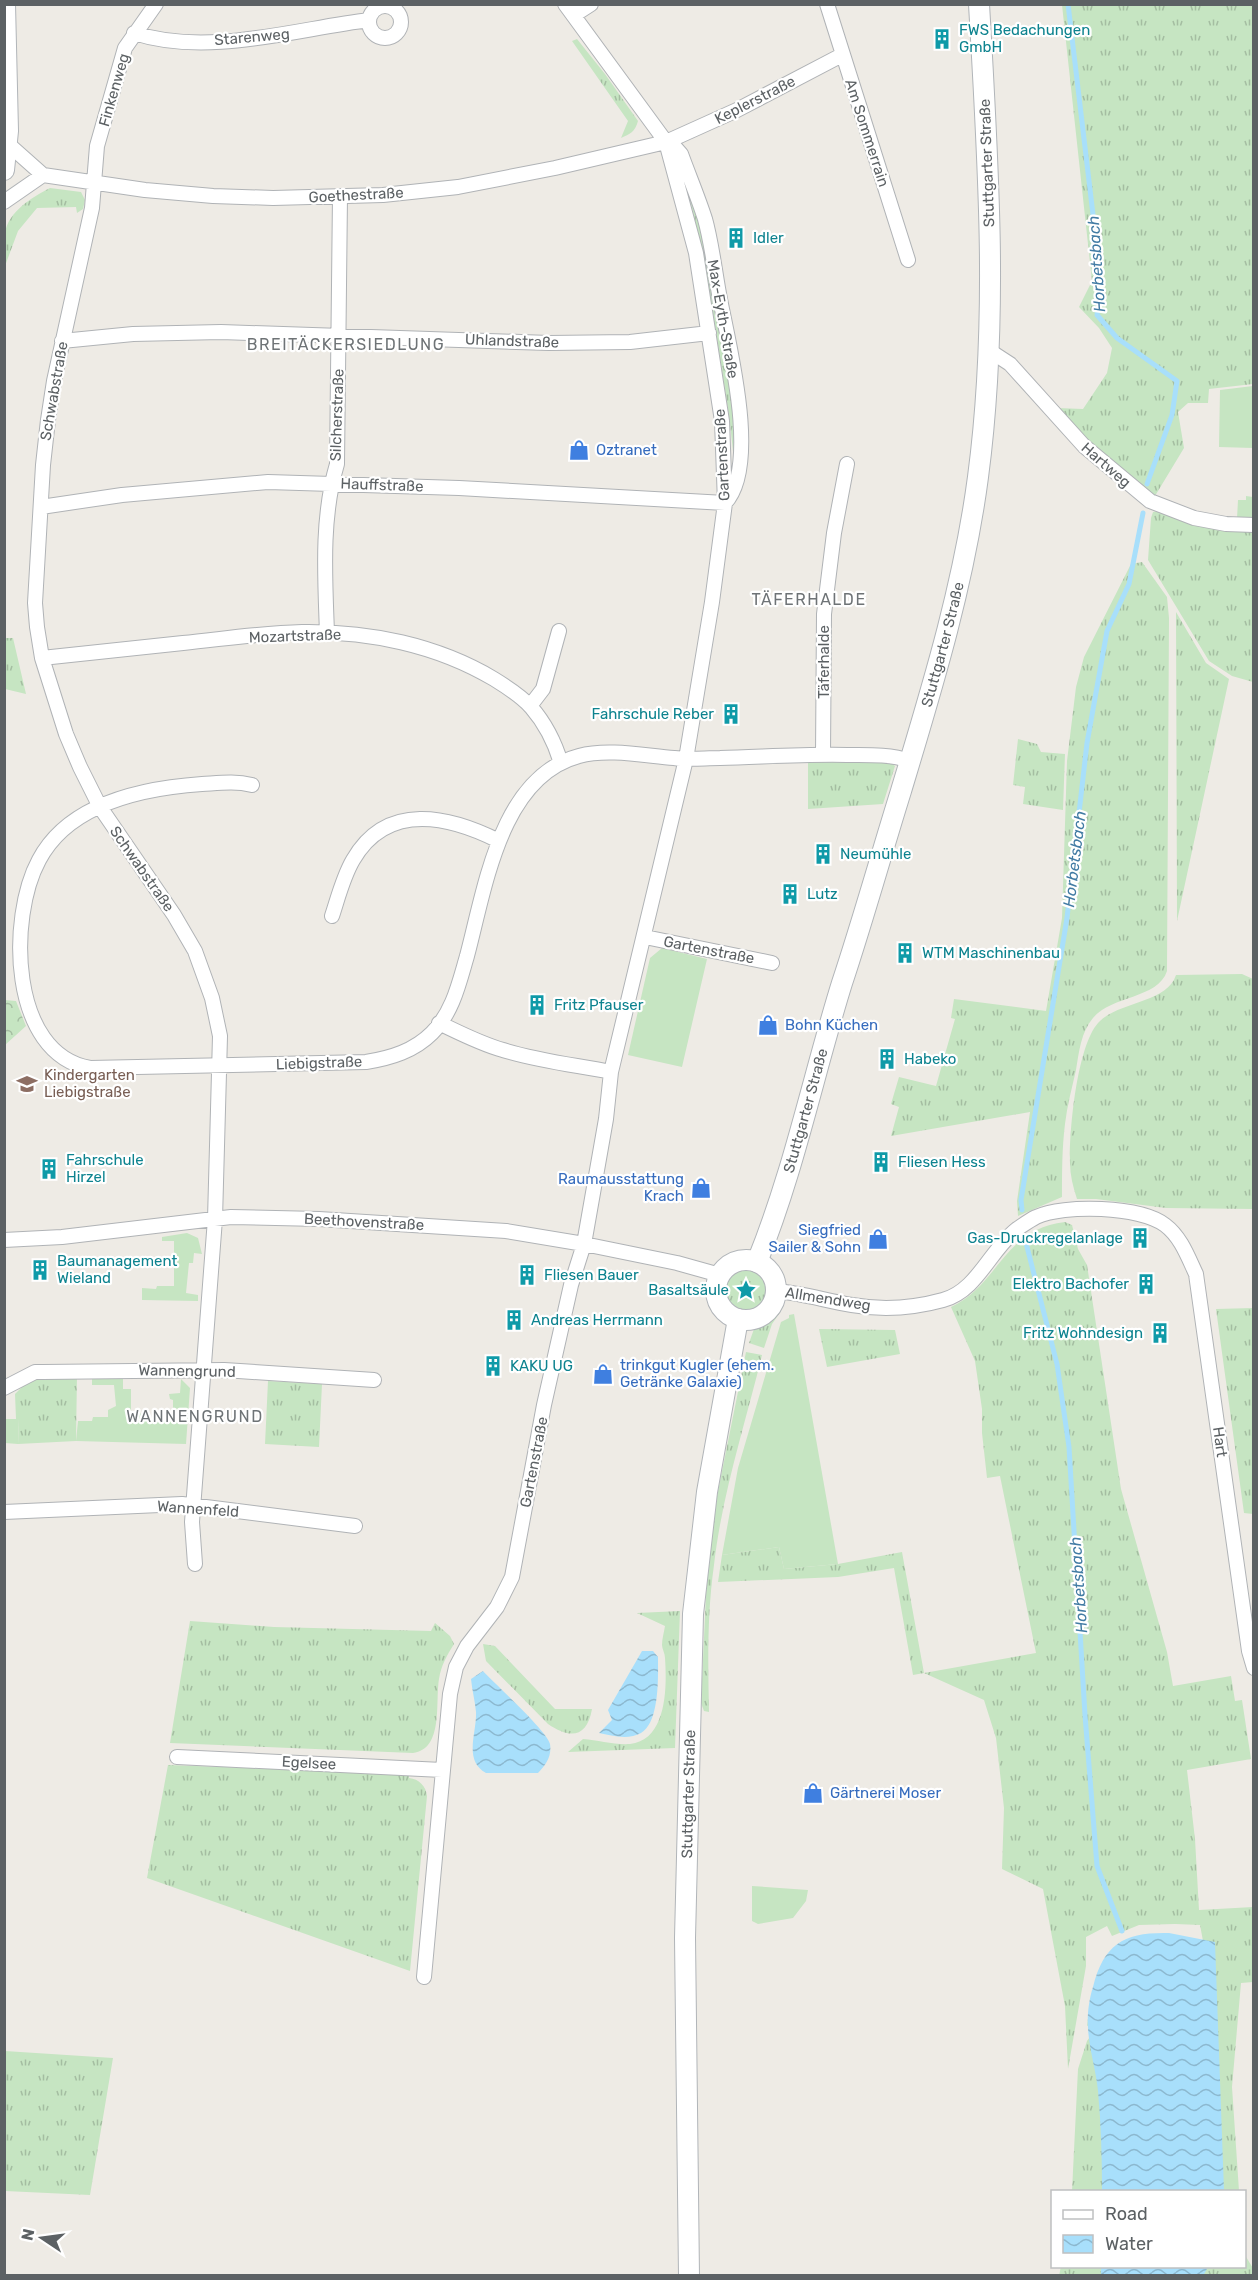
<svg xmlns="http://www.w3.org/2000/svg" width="1258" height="2280" viewBox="0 0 1258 2280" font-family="Rubik,sans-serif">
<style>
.grass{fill:url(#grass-tufts)}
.park{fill:url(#park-crowns)}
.garden{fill:#c6e5c2}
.water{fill:url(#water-waves)}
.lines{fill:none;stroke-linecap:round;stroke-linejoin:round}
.stream{stroke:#a8dffb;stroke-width:5}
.street-casing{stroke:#b0b3b6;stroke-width:16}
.secondary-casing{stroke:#b1b5b9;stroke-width:22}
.street{stroke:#fff;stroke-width:14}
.secondary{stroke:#fff;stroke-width:20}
.labels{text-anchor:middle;stroke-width:4.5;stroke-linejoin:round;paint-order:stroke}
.culture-label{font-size:15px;fill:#0d838f;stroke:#fff;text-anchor:start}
.street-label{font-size:15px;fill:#5c6164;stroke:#fff}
.shop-label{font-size:15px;fill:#366cbe;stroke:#fff;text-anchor:start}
.education-label{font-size:15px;fill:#785e54;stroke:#fff;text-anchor:start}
.water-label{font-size:16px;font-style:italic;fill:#427ca4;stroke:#fff}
.neighbourhood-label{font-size:16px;letter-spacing:1.5px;fill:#6e7376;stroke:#fff}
</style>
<defs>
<pattern id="grass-tufts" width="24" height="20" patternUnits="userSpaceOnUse" patternTransform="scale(1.5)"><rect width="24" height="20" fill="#c6e5c2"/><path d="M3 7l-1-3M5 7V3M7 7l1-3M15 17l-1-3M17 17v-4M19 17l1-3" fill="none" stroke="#a4bda1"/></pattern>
<pattern id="park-crowns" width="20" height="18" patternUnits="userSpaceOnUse" patternTransform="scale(1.5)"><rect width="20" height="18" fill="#c6e5c2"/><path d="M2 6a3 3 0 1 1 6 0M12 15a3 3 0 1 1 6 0" fill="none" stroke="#a4bda1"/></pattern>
<pattern id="water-waves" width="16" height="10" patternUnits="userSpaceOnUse" patternTransform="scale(1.5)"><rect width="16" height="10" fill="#a8dffb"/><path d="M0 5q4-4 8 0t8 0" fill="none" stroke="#8cb8cf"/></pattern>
</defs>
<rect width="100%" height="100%" fill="#eeebe5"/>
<path class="grass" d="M 1062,5 L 1253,5 L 1253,384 L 1209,389 L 1208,403 L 1188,403 L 1178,412 L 1184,448 L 1155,496 L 1088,440 L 1057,408 L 1083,409 L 1107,373 L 1112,348 L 1099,328 L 1079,307 L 1092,281 Z
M 577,39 L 605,74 L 638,121 C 635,132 630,134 621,138 L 628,121 L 572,41 Z
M 682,170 L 694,198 L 709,262 L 737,427 L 734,462 C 731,425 725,389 719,352 C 710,291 699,230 682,170 Z
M 50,188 L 81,192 L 85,200 L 83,209 L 77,213 L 76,207 L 37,208 L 18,231 L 5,266 C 4,256 3,244 5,233 C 8,212 32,197 50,188 Z
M 1159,511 C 1189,525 1222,526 1253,529 L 1253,682 L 1232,676 L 1209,661 L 1148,560 L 1151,518 L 1153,512 Z
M 1142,562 L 1167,597 L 1169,618 L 1167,971 C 1158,999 1112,995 1093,1018 C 1081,1032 1079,1052 1076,1070 C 1072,1088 1067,1106 1065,1124 C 1062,1148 1062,1173 1062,1197 L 1018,1216 L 1017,1201 L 1030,1112 L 891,1136 L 899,1107 L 891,1104 L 899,1077 L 936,1086 L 955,1019 L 951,1018 L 954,999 L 1046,1011 L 1062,918 L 1067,761 L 1076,687 L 1084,657 L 1131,564 Z
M 1176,612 L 1206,663 L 1229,679 L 1177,921 Z
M 5,638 L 13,638 L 26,694 L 5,689 Z
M 1018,739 L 1037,744 L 1041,752 L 1065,754 L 1063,810 L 1023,804 L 1025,787 L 1013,785 Z
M 881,761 L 890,762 L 895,766 L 883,804 L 808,809 L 808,762 Z
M 1242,974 L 1253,979 L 1253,1209 L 1166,1208 L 1096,1199 L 1077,1199 C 1073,1187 1070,1175 1070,1163 C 1069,1132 1077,1042 1100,1021 C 1121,1001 1167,1003 1176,975 Z
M 1065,1222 L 1072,1225 L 1078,1249 L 1087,1265 L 1121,1489 L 1167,1652 L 1173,1686 L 1231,1676 L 1235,1701 L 1242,1700 L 1251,1759 L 1187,1770 L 1195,1839 L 1199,1910 L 1253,1907 L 1253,1982 L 1241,1983 L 1232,2087 L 1239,2191 L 1072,2191 L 1078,2069 L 1087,2041 L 1128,1982 L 1095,2022 L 1087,2026 L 1091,1997 L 1203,1941 L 1200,1925 L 1175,1924 L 1139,1925 L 1112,1936 L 1107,1926 L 1086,1937 L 1086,1966 L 1068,2069 L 1065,2006 L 1043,1889 L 1002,1869 L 1004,1808 L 996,1738 L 984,1700 L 924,1673 L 913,1675 L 894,1568 L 838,1577 L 718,1582 L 722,1555 L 779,1547 L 784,1569 L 838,1564 L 902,1552 L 924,1673 L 1036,1653 L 1000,1476 L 987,1478 L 982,1433 L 982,1409 L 975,1361 L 951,1307 C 999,1285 1003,1229 1065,1222 Z
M726 1290a20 20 0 1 1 40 0a20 20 0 1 1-40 0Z
M 1253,1308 L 1254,1308 L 1253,1514 L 1244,1513 L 1216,1309 Z
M 781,1311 L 772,1324 L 764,1348 L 749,1343 L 754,1329 Z
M 819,1329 L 895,1330 L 900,1354 L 827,1367 Z
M 746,1352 L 762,1355 C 745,1425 722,1494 714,1565 C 707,1614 708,1663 709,1712 L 704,1711 L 701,1703 L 708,1551 L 714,1511 Z
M 77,1375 L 76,1441 L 18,1444 L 19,1419 L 16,1419 L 15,1394 L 31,1378 Z
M 268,1381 L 322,1384 L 319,1447 L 265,1444 Z
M 680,1611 L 675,1748 L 568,1752 L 583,1739 C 598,1740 614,1745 630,1744 C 667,1740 667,1687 665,1658 C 665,1653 662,1649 662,1645 C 662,1639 664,1632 665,1626 L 637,1613 Z
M 190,1621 L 274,1627 L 431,1631 L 435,1623 L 450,1636 L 454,1644 C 447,1655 441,1666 439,1679 C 435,1702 444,1749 413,1753 L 170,1743 Z
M 483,1644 L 495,1646 L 555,1709 L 592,1709 C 587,1738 570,1739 548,1724 L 486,1661 Z
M 168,1765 L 409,1774 L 409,1778 C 419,1779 426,1786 427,1796 L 410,1971 L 147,1878 Z
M 5,2051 L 113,2058 L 90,2195 L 5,2191 Z
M 1245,2255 L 1254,2270 L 1253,2276 L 1059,2276 L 1061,2266 L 1244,2266 Z"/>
<path class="park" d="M 5,1000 L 16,1001 L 26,1026 L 5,1045 Z"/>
<path class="garden" d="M 1253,386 L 1253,448 L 1219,447 L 1220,390 Z
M 1246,496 L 1253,497 L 1253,519 L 1237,519 L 1238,500 L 1246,500 Z
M 662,948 L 707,959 L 682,1067 L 628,1055 L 650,958 Z
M 187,1233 L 198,1238 L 202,1254 L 194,1253 L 193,1263 L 189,1263 L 186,1293 L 198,1295 L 198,1301 L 142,1300 L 142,1288 L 156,1289 L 157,1286 L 174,1286 L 174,1241 L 162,1241 L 162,1237 Z
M 794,1314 L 838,1564 L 784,1569 L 779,1547 L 722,1555 L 738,1468 L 781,1322 L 789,1318 L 789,1315 Z
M 123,1377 L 123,1389 L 131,1389 L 131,1413 L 146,1414 L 147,1422 L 168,1422 L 168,1411 L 173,1411 L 173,1400 L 170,1399 L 169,1394 L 180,1393 L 181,1379 L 190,1388 L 186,1444 L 76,1441 L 78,1421 L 92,1421 L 93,1417 L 108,1417 L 108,1410 L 116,1406 L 114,1385 L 92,1385 L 92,1378 Z
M 5,1419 L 19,1419 L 18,1444 L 5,1443 Z
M 752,1886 L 808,1890 L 806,1901 L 793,1918 L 758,1924 L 752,1921 Z"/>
<path class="water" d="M 642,1651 L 653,1651 L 658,1657 C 658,1675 660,1722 641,1733 C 629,1740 612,1736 599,1733 L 612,1720 L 608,1710 Z
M 483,1671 C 495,1684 547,1731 550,1744 C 552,1756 546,1765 538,1773 L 486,1773 C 463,1760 477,1733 476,1712 C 475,1701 472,1690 471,1679 Z
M 1169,1933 L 1215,1942 L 1224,2191 L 1102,2191 C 1102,2158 1101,2124 1098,2091 C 1096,2070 1089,2049 1088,2028 C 1087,2015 1089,1999 1093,1987 C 1104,1943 1125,1932 1169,1933 Z
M 1101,2267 L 1101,2266 L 1208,2267 L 1203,2276 L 1101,2275 Z"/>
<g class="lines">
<path class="stream" d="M 1068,4 L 1101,282 L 1097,315 L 1117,338 L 1177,381 L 1172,415 L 1147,484
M 1022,1210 L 1021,1200 L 1067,918 L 1087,743 L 1107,631 L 1129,584 L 1143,513
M 1025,1239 L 1057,1364 L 1069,1447 L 1085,1715 L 1097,1866 L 1122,1931"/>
<g class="street-casing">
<path id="street" d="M 156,4 L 125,48 L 97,146 L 92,208 L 54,381 L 48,420 L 43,465 L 35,603 L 37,627 L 42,658 L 66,734 L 80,767 L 100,807 L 174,915 L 195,951 L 212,998 L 220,1036 L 215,1219 L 192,1522 L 195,1564
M 827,4 L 908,260
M369 22a16 16 0 1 1 32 0a16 16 0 1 1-32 0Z
M 574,15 L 591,4
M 134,33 C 208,57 295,29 369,20
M 7,143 L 43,175 L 145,190 L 213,196 L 273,198 L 383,195 L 458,187 L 555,168 L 666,142 L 737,110 L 842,55
M 4,202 L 43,175
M 62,341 L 133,334 L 221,332 L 549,343 L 630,342 L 709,333
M 990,351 L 1010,364 L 1084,446 L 1150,501 L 1194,518 L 1226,524 L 1254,525
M 41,507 L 122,495 L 268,482 L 459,488 L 725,503 C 760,466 729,346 720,299 C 715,273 712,244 705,219 C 698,197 689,176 681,154 L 674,146 L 666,142
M 327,633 C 325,577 321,518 337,464 L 340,196
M 42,658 C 89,653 136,648 183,643 C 223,639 262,633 302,632 C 369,631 437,645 494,679 C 507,687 521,696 531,707 C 544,722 555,743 561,763
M 530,706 L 543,689 L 559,631
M 823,755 L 824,614 L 834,533 L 847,464
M 252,785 C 235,781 220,783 202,784 C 144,788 69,803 39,860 C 8,917 9,1054 90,1068 L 366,1062 C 391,1058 414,1051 432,1033 C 453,1012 459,983 467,956 C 485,889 500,777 579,756 C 608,748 646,756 674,758 C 689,760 705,758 720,758 C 762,757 805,754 847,755 C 868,755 890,754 910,761
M 332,916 C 338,898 343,877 353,860 C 387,801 449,816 499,841
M 645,937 L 772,963
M 439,1023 C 460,1033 481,1044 503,1050 C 538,1061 575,1065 611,1072
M 4,1240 L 62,1237 L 231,1217 L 319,1219 L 506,1231 L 584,1244 L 677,1263 L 720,1275
M 776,1291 C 802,1293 827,1301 852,1305 C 881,1310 914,1308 943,1300 C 977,1291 990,1250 1017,1229 C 1023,1225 1030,1220 1036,1217 C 1064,1204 1140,1206 1165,1225 C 1181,1237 1188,1257 1196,1274 L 1249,1651 L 1254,1668
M 4,1388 L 35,1372 L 43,1372 L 224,1370 L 374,1380
M 4,1512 L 182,1504 L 355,1526
M 177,1757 L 442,1770
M 424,1977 L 450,1694 L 456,1667 L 467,1646 L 497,1607 L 512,1577 L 544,1405 L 571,1285 L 584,1244 L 606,1119 L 611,1072 L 686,759 L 712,602 L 725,503 L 722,421 L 696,253 L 666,142 L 565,4"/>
</g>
<g class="secondary-casing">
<g id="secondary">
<path d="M 4,170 L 8,131 L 5,4"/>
<circle cx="746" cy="1290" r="30"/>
<path id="s1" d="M 757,1262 C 794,1171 813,1076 842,983 C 863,920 881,855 901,791 C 932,688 964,584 978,477 C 999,319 988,162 979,4"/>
<path id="s2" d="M 689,2276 L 685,1938 L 693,1614 L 707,1492 L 738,1319"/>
</g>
</g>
<use href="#street" class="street"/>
<use href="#secondary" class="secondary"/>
</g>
<defs>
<g id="building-bare" transform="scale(1.62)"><path d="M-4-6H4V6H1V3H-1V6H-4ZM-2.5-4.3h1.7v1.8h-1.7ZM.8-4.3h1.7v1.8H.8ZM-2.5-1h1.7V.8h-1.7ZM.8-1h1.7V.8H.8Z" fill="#0f9aa8" stroke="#fff" stroke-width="2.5" paint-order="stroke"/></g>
<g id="shop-bare" transform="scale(1.62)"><path d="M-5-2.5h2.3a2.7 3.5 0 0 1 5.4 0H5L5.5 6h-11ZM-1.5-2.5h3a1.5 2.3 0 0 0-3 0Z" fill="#3f7fe0" stroke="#fff" stroke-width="2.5" paint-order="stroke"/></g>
<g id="school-bare" transform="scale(1.62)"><path d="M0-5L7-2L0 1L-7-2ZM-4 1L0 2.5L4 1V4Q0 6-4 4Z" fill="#8d6e63" stroke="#fff" stroke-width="2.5" paint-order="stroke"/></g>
<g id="sight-bare" transform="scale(1.62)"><path d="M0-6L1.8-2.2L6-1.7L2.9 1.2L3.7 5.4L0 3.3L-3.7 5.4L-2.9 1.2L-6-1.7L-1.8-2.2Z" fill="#0f9aa8" stroke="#fff" stroke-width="2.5" paint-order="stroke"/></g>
</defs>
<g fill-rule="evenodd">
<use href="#building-bare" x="942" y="39"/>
<use href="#building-bare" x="736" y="238"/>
<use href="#shop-bare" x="579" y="450"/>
<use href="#building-bare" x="731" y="714"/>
<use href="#building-bare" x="823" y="854"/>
<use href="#building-bare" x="790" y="894"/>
<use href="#building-bare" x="905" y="953"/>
<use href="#building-bare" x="537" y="1005"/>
<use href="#shop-bare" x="768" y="1025"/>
<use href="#building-bare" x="887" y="1059"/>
<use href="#school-bare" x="27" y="1084"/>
<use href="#building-bare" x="881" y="1162"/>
<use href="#building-bare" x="49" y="1169"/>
<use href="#shop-bare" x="701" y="1188"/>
<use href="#building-bare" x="1140" y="1238"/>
<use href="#shop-bare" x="878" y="1239"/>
<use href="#building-bare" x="40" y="1270"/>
<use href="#building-bare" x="527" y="1275"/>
<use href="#building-bare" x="1146" y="1284"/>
<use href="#sight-bare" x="746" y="1290"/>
<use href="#building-bare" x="514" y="1320"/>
<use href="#building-bare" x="1160" y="1333"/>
<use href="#building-bare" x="493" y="1366"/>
<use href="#shop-bare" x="603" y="1374"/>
<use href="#shop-bare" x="813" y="1793"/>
</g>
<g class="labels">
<g class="culture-label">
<text x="959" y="35">FWS Bedachungen<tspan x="959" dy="17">GmbH</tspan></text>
<text x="753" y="243">Idler</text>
<text x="714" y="719" text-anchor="end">Fahrschule Reber</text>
<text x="840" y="859">Neumühle</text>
<text x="807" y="899">Lutz</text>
<text x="922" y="958">WTM Maschinenbau</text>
<text x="554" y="1010">Fritz Pfauser</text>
<text x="904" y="1064">Habeko</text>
<text x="66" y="1165">Fahrschule<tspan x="66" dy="17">Hirzel</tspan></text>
<text x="898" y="1167">Fliesen Hess</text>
<text x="1123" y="1243" text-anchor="end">Gas-Druckregelanlage</text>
<text x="57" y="1266">Baumanagement<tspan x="57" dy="17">Wieland</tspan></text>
<text x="544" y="1280">Fliesen Bauer</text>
<text x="1129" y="1289" text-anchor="end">Elektro Bachofer</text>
<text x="729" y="1295" text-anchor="end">Basaltsäule</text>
<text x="531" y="1325">Andreas Herrmann</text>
<text x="1143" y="1338" text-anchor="end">Fritz Wohndesign</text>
<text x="510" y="1371">KAKU UG</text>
</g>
<g class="street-label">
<text transform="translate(252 37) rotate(-5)" y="5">Starenweg</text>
<text transform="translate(114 90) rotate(-74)" y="5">Finkenweg</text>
<text transform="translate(755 100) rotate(-27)" y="5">Keplerstraße</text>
<text transform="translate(867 133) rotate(72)" y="5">Am Sommerrain</text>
<text transform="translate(987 163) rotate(-92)" y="5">Stuttgarter Straße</text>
<text transform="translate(356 195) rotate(-3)" y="5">Goethestraße</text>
<text transform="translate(723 319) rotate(80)" y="5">Max-Eyth-Straße</text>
<text transform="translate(512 341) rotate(2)" y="5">Uhlandstraße</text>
<text transform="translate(54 391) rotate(-80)" y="5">Schwabstraße</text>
<text transform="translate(337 415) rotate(-88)" y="5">Silcherstraße</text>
<text transform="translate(722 455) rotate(-93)" y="5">Gartenstraße</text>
<text transform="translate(1106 465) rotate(41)" y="5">Hartweg</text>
<text transform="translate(382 485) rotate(2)" y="5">Hauffstraße</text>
<text transform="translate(295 636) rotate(-2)" y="5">Mozartstraße</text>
<text dy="5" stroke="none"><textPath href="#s1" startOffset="645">Stuttgarter Straße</textPath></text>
<text transform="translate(824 662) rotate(-90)" y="5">Täferhalde</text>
<text transform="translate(142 869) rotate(55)" y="5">Schwabstraße</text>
<text transform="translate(709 950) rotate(11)" y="5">Gartenstraße</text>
<text transform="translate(319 1063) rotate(-2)" y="5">Liebigstraße</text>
<text dy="5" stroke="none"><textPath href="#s1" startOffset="159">Stuttgarter Straße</textPath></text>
<text transform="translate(364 1222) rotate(3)" y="5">Beethovenstraße</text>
<text transform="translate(828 1299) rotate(9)" y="5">Allmendweg</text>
<text transform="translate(187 1371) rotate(1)" y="5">Wannengrund</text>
<text transform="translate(1220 1442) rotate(82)" y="5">Hart</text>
<text transform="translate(534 1462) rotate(-79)" y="5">Gartenstraße</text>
<text transform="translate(198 1509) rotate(4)" y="5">Wannenfeld</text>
<text transform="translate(309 1763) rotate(3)" y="5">Egelsee</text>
<text dy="5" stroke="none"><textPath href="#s2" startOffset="482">Stuttgarter Straße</textPath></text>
</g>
<g class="shop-label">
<text x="596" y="455">Oztranet</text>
<text x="785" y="1030">Bohn Küchen</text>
<text x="684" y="1184" text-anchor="end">Raumausstattung<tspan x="684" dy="17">Krach</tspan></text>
<text x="861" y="1235" text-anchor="end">Siegfried<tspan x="861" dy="17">Sailer &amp; Sohn</tspan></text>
<text x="620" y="1370">trinkgut Kugler (ehem.<tspan x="620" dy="17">Getränke Galaxie)</tspan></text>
<text x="830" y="1798">Gärtnerei Moser</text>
</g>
<g class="education-label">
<text x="44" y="1080">Kindergarten<tspan x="44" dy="17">Liebigstraße</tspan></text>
</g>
<g class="water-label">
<text transform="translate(1096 264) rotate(-94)" y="6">Horbetsbach</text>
<text transform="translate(1074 859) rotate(-83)" y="6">Horbetsbach</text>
<text transform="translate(1078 1585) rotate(-94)" y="6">Horbetsbach</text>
</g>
<g class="neighbourhood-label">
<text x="346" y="350">BREITÄCKERSIEDLUNG</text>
<text x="809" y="605">TÄFERHALDE</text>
<text x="195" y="1422">WANNENGRUND</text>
</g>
</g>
<rect width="1258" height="2280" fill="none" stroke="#5c6164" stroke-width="12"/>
<rect x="1051" y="2190" width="195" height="78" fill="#ffffff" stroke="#bec0c1" stroke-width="1.5"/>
<rect x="1063" y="2210" width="30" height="9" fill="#ffffff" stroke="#bec0c1" stroke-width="1.5"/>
<text x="1105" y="2220" font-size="18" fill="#5c6164">Road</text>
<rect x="1063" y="2235" width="30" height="18" fill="url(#water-waves)" stroke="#bec0c1" stroke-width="1.5"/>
<text x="1105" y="2250" font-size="18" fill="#5c6164">Water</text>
<g transform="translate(42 2238) rotate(283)" stroke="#ffffff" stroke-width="4.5" paint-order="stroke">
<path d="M0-4.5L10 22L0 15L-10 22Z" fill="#5c6164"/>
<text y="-9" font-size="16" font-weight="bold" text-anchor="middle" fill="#5c6164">N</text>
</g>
</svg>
